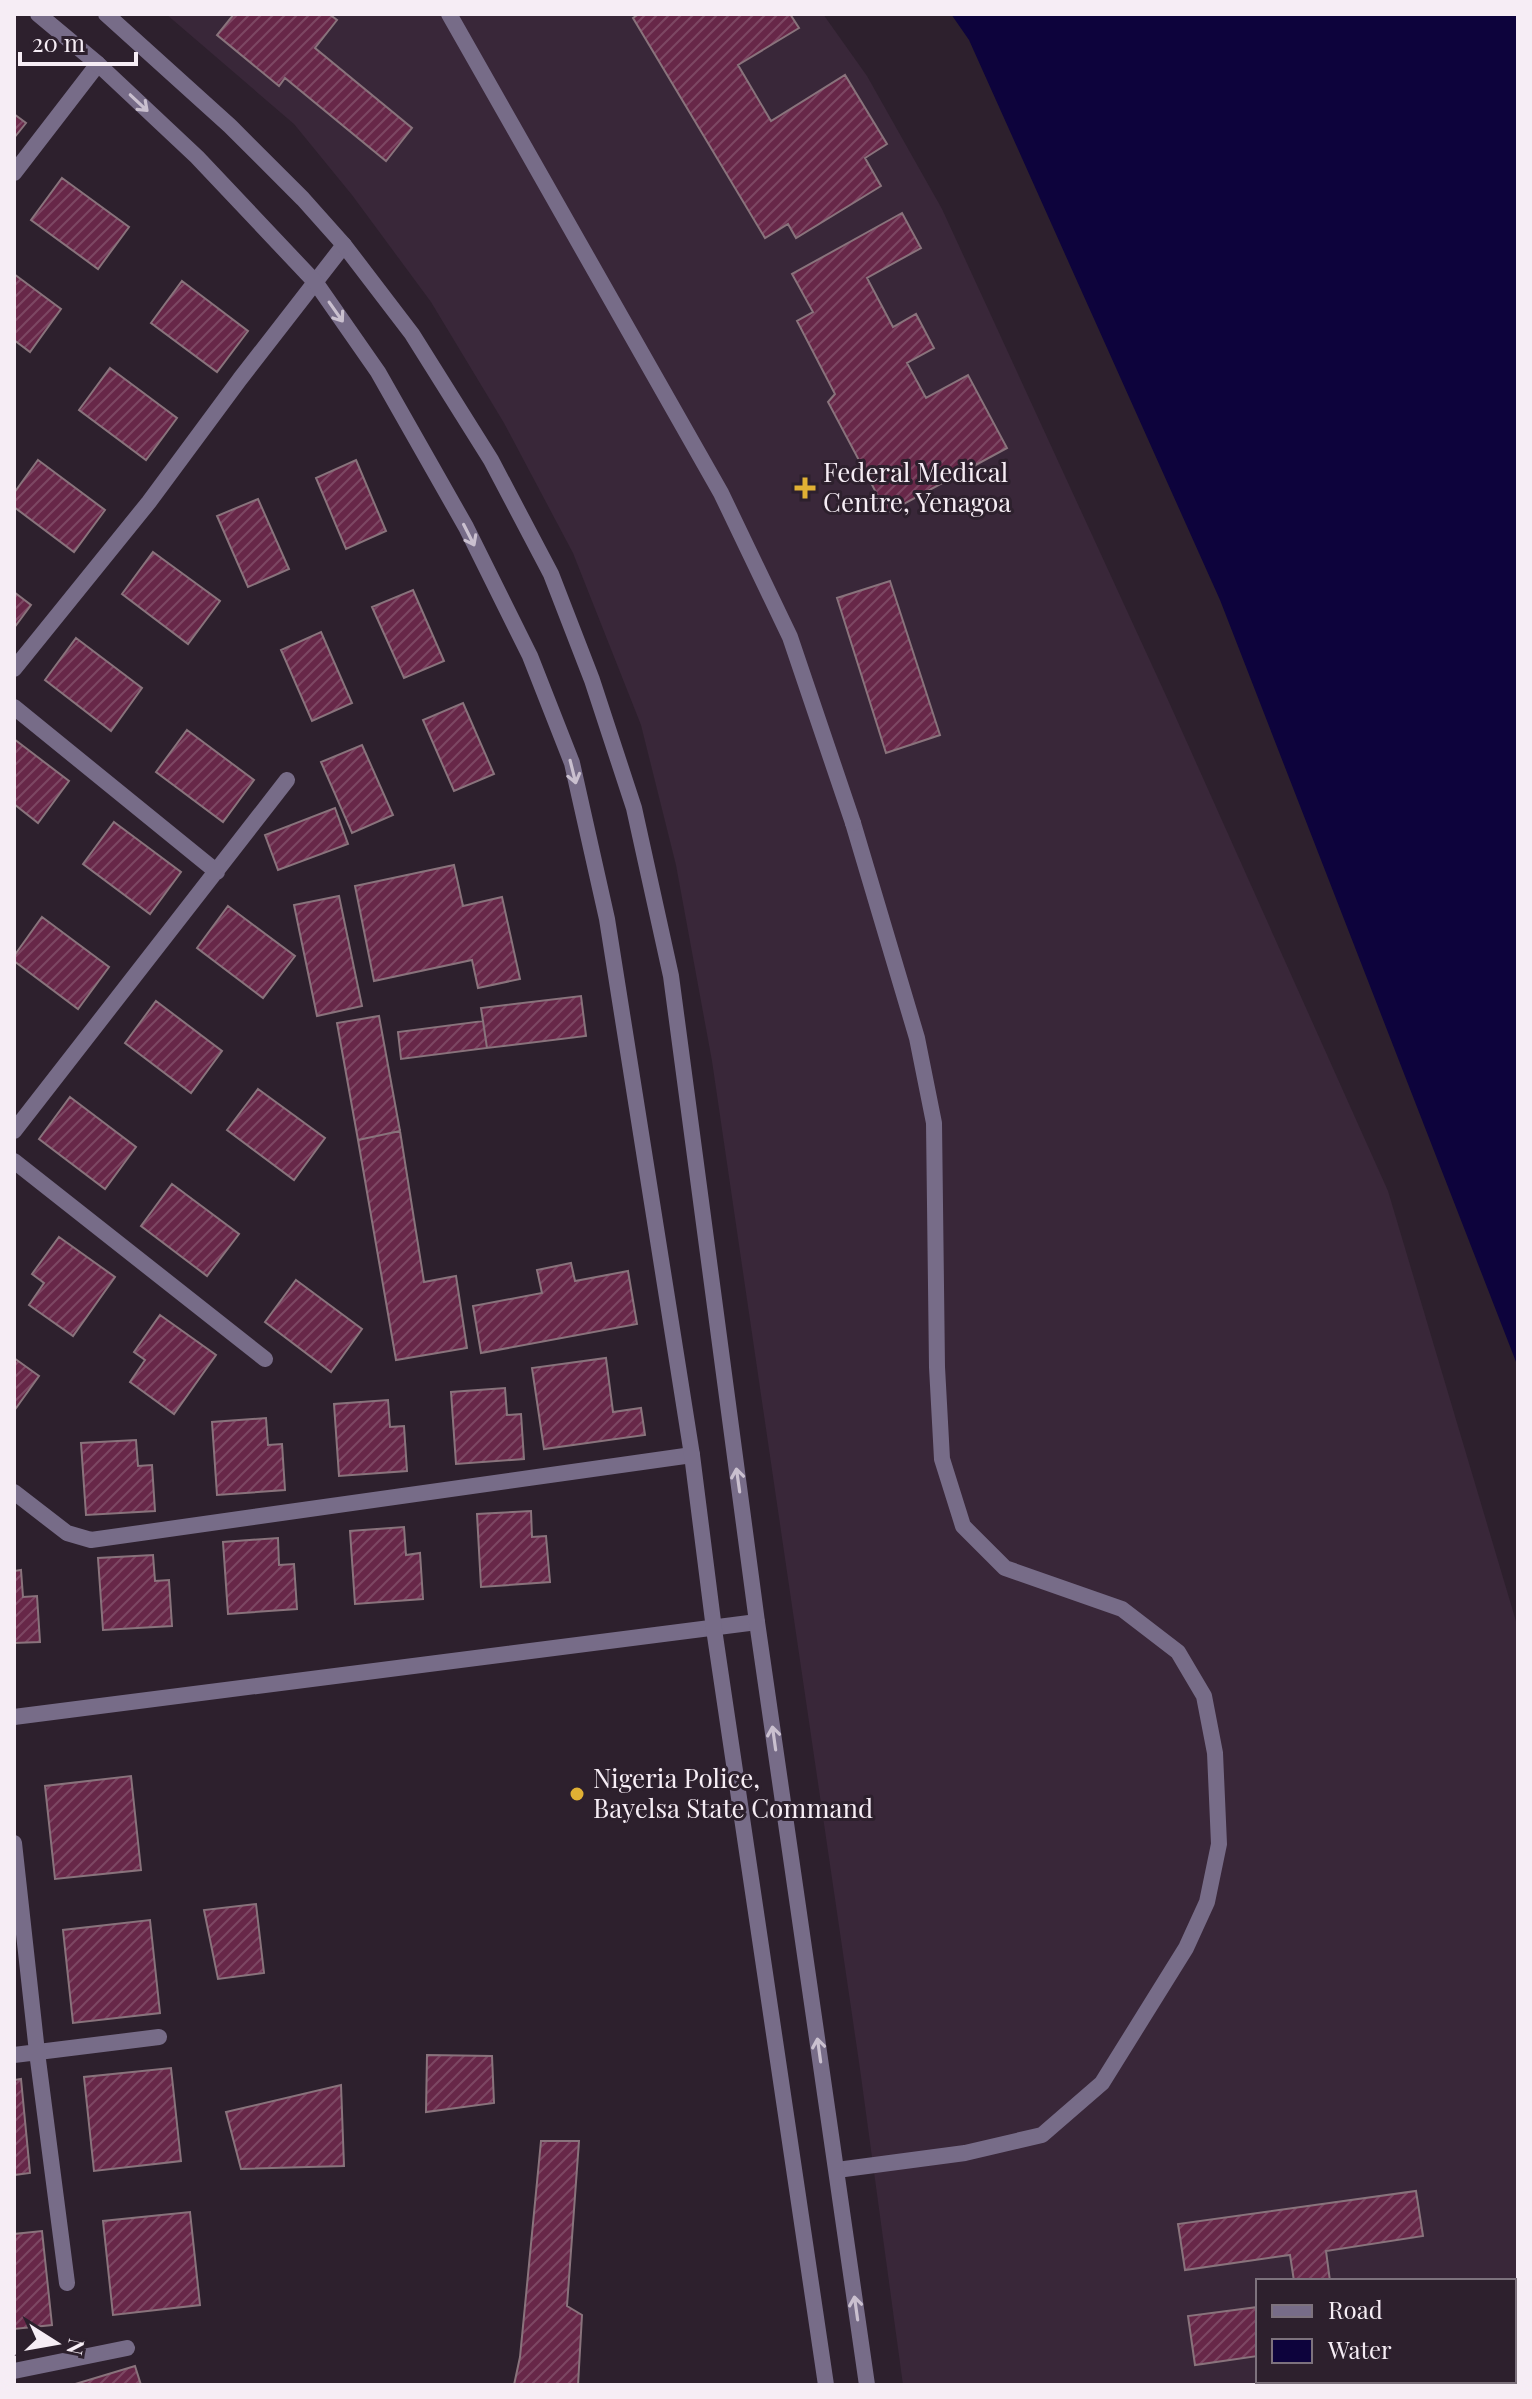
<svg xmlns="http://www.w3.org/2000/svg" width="1532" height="2399" viewBox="0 0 1532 2399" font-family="'Playfair Display',serif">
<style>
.built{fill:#392739;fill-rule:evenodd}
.water{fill:#0d033c}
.building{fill:url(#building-hatch);stroke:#89737c;stroke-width:2}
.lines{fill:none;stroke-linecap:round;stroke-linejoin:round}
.service{stroke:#776c88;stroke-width:16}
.minor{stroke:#776c88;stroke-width:16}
.tertiary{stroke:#776c88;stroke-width:16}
.oneway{stroke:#cac0cf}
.poi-dot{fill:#e0b034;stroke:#2d202d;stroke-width:3}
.labels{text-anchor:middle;stroke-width:6;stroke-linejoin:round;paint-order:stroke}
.poi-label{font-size:26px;fill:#f6edf5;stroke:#2d202d;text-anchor:start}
</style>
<defs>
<pattern id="building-hatch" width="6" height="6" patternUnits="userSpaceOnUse" patternTransform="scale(2)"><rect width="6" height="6" fill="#672748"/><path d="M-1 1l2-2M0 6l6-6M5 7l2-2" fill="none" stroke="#7d4763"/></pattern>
</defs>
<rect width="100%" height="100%" fill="#2d202d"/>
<path class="built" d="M 166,14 L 823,14 L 867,76 L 942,209 L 1168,700 L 1388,1191 L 1518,1628 L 1518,2385 L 903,2385 L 860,2069 L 712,1061 L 676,865 L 641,725 L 573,553 L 504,423 L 431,302 L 352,195 L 294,124 ZM 1258,2281 L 1514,2281 L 1514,2381 L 1258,2381 Z"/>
<path class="water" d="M 951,14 L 1518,14 L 1518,1367 L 1220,600 L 969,40 Z"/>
<path class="building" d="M 234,14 L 329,14 L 337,20 L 315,48 L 412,128 L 386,161 L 285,78 L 279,86 L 217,35 Z
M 639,14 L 790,14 L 799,28 L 738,65 L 771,121 L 845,75 L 887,144 L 865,158 L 881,186 L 796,238 L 788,224 L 765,238 L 633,18 Z
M 14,114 L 26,123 L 14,138 Z
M 62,178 L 129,227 L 98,269 L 31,220 Z
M 902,213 L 921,248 L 867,278 L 893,327 L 916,314 L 934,348 L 907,363 L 926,398 L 968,375 L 1007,448 L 887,513 L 828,402 L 835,394 L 797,321 L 813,312 L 792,274 Z
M 14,274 L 61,309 L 30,352 L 14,340 Z
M 182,281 L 248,331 L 217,372 L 151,323 Z
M 110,368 L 177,418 L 146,460 L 79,410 Z
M 38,460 L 105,510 L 74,552 L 14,507 L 14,493 Z
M 356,460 L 386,531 L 346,549 L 316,478 Z
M 258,499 L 289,569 L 248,587 L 217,516 Z
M 153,552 L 220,601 L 188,644 L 122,594 Z
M 890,581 L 940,735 L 886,753 L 837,598 Z
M 413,590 L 444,661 L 404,678 L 372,607 Z
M 14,592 L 31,605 L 14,628 Z
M 321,632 L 352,703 L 312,721 L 281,650 Z
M 76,638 L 142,688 L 111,731 L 45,680 Z
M 463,703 L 494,774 L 454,791 L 423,720 Z
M 187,730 L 254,780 L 223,822 L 156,772 Z
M 14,739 L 69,781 L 38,823 L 14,804 Z
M 362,745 L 393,815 L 352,833 L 321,762 Z
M 335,808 L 348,844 L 278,870 L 265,835 Z
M 114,822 L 181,872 L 150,914 L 83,864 Z
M 454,865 L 463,906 L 502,897 L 520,979 L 478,988 L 472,960 L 374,981 L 355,886 Z
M 339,896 L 362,1006 L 317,1016 L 294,905 Z
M 228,906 L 295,956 L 263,998 L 197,948 Z
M 42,917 L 109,967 L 78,1009 L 14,961 L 14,956 Z
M 581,996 L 586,1036 L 487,1048 L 481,1008 Z
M 156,1001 L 222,1051 L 191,1093 L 125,1043 Z
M 379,1016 L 400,1131 L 358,1140 L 337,1023 Z
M 483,1021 L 487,1048 L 401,1059 L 398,1032 Z
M 258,1089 L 325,1138 L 294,1180 L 227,1130 Z
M 70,1097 L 136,1147 L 105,1189 L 39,1139 Z
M 400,1131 L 424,1282 L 456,1276 L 467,1348 L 396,1360 L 358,1140 Z
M 172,1184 L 239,1234 L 207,1276 L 141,1226 Z
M 59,1237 L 115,1277 L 73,1336 L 29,1305 L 44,1283 L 32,1274 Z
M 571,1263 L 575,1281 L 628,1271 L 637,1324 L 481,1353 L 473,1306 L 542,1293 L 537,1270 Z
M 296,1280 L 362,1329 L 331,1372 L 265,1322 Z
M 160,1315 L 216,1355 L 174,1414 L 130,1382 L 145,1360 L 134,1352 Z
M 14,1358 L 39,1376 L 14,1411 Z
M 606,1358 L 613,1412 L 641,1408 L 645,1435 L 544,1449 L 532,1368 Z
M 505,1388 L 507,1415 L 521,1414 L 524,1459 L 456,1464 L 451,1392 Z
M 388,1400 L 390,1427 L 404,1426 L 407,1471 L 339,1476 L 334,1404 Z
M 266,1418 L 268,1445 L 282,1444 L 285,1490 L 217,1495 L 212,1422 Z
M 136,1440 L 138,1466 L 152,1465 L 155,1511 L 86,1515 L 81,1443 Z
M 531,1511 L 532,1537 L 546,1536 L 550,1582 L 481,1587 L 477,1514 Z
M 404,1527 L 406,1555 L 420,1553 L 423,1599 L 355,1604 L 350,1531 Z
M 278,1538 L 279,1565 L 294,1564 L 297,1609 L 228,1614 L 223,1542 Z
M 153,1555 L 155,1581 L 169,1580 L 172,1626 L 103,1630 L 98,1558 Z
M 21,1570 L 23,1597 L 37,1596 L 40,1642 L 14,1643 L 14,1571 Z
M 131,1776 L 141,1870 L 55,1879 L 45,1786 Z
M 256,1904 L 264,1973 L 218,1979 L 204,1910 Z
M 150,1920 L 160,2013 L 73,2023 L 63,1930 Z
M 427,2055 L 492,2056 L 494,2103 L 426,2112 Z
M 171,2068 L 181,2161 L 94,2171 L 84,2077 Z
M 21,2079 L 30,2173 L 14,2175 L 14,2080 Z
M 341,2085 L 344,2166 L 241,2169 L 226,2112 Z
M 541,2141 L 579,2141 L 567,2306 L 582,2315 L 578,2385 L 514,2385 L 520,2357 Z
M 1416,2191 L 1423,2236 L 1326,2251 L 1330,2281 L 1294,2281 L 1290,2255 L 1185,2270 L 1178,2224 Z
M 190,2212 L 200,2305 L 113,2315 L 103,2221 Z
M 42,2231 L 52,2325 L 14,2329 L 14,2234 Z
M 1258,2307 L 1258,2356 L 1195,2365 L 1188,2316 Z
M 135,2366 L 141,2385 L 72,2385 Z
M 1410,2381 L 1440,2381 L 1440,2385 L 1381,2385 Z"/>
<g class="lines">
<path class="service" d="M 14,173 L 98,64
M 14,669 L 149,502 L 240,379 L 344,245
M 14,707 L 217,872
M 14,1131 L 287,780
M 14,1161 L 265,1359
M 14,1843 L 37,2052 L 67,2283
M 14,2055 L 159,2037
M 837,2170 L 965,2153 L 1042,2135 L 1102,2083 L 1186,1948 L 1207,1902 L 1219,1844 L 1215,1753 L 1204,1696 L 1178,1652 L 1122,1609 L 1005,1568 L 963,1526 L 942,1459 L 937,1367 L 934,1123 L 917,1038 L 853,823"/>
<path class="minor" d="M 449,14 L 721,493 L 790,637 L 853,823
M 14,1492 L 67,1533 L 91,1540 L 692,1455
M 14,1717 L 757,1622
M 14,2371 L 127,2348"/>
<path class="tertiary" d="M 38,14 L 98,64 L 197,157 L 316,283 L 378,372 L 466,527 L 530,656 L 572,763 L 607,919 L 692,1455 L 714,1629 L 826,2385
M 106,14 L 230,126 L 303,199 L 344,245 L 412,334 L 491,460 L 551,574 L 592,680 L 634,808 L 671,976 L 757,1622 L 867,2385"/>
</g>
<defs><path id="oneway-shaft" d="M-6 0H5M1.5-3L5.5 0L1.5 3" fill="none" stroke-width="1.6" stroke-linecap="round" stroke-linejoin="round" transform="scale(2)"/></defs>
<g class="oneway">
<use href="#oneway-shaft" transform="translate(139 103) rotate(43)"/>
<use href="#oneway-shaft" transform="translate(336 312) rotate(55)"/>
<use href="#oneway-shaft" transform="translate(469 535) rotate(63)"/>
<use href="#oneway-shaft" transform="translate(573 772) rotate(76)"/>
<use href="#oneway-shaft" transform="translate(738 1480) rotate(-98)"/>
<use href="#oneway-shaft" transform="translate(774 1738) rotate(-98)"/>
<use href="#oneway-shaft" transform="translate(819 2050) rotate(-98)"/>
<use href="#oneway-shaft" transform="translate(856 2308) rotate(-98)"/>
</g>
<g class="poi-dot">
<path d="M801 476h8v8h8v8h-8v8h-8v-8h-8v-8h8z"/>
<circle cx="577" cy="1794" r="8"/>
</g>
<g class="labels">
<g class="poi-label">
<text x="823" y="482">Federal Medical<tspan x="823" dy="30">Centre, Yenagoa</tspan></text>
<text x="593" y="1788">Nigeria Police,<tspan x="593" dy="30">Bayelsa State Command</tspan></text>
</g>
</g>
<rect width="1532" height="2399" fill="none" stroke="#f6edf5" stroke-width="32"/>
<rect x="1256" y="2279" width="260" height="104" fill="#2d202d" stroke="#7d727d" stroke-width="2"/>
<rect x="1272" y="2305" width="40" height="12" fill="#776c88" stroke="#7d727d" stroke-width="2"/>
<text x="1328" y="2319" font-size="24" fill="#f6edf5">Road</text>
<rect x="1272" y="2339" width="40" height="24" fill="#0d033c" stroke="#7d727d" stroke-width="2"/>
<text x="1328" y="2359" font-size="24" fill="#f6edf5">Water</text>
<g transform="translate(56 2343) rotate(101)" stroke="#2d202d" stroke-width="6" paint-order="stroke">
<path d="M0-6L14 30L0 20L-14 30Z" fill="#f6edf5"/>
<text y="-12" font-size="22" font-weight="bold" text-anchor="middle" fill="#f6edf5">N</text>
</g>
<path d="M20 52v12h116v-12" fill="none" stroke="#f6edf5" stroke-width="4"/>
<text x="32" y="52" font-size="24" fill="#f6edf5" stroke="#2d202d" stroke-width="6" paint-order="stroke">20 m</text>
</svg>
